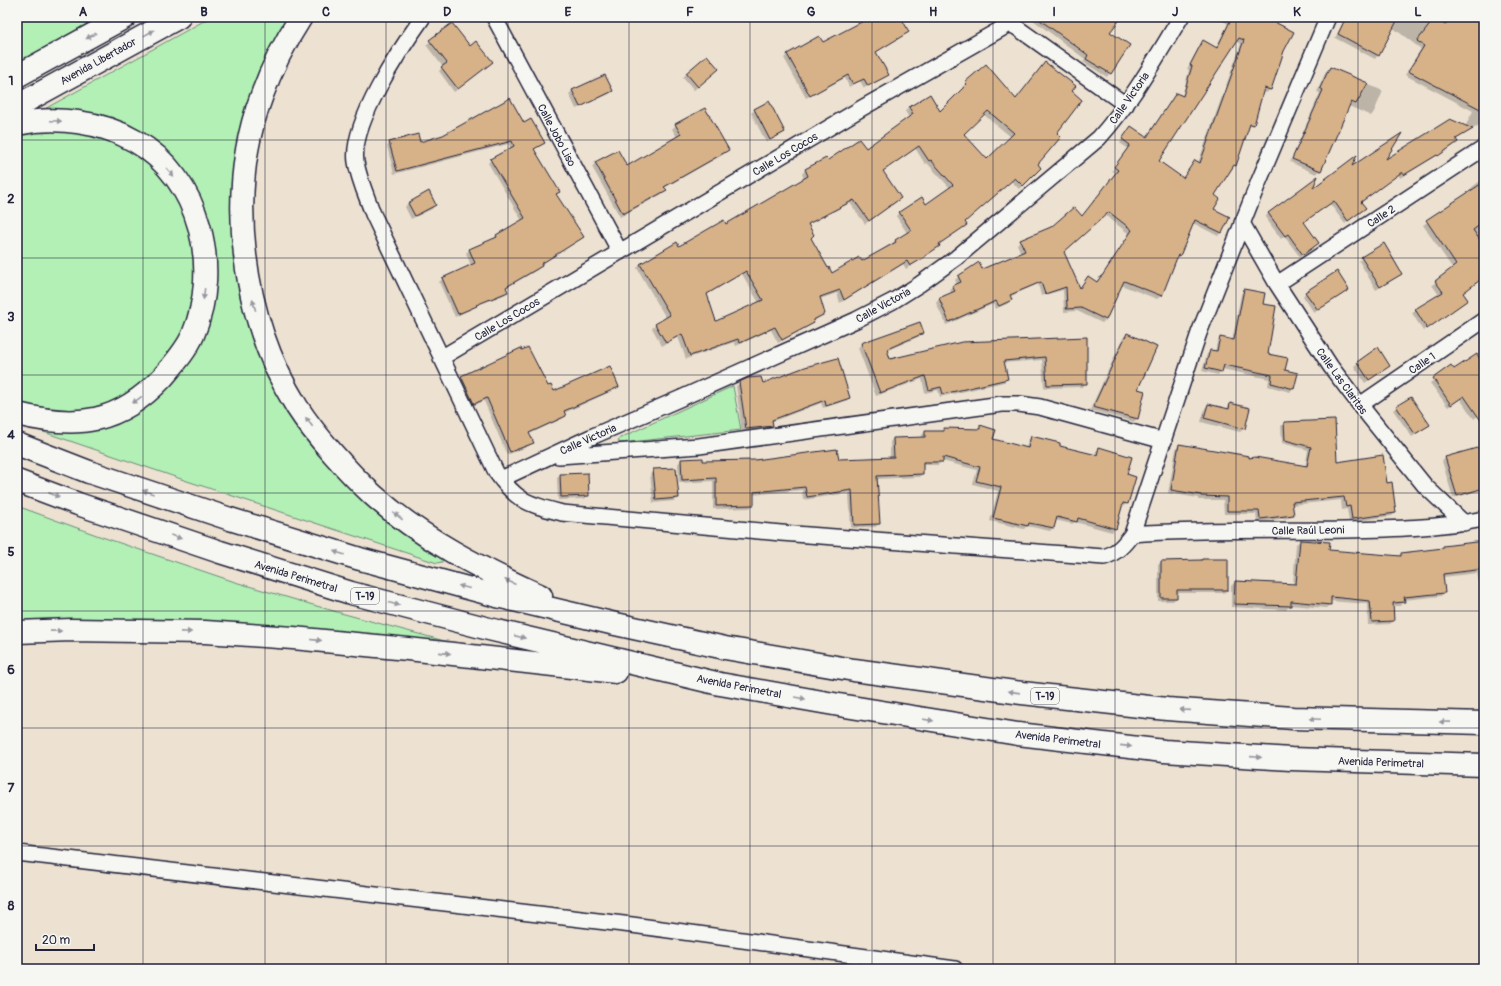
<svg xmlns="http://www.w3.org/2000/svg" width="1501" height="986" viewBox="0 0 1501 986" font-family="Pangolin,sans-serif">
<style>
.green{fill:#b3f0b5;stroke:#6a8978}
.shadow{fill:#0003;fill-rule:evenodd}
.building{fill:#d7b289;stroke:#22223b;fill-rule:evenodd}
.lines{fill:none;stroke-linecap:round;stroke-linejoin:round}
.street-casing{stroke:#22223b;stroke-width:18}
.primary-casing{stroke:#22223b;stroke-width:25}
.highway-casing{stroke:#22223b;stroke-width:25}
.street{stroke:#f6f6f2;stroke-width:15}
.primary{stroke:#f6f6f2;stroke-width:22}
.highway{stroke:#f6f6f2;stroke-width:22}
.oneway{fill:#9797a0}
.grid{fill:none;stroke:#22223b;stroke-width:1;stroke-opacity:0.55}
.labels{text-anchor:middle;stroke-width:3.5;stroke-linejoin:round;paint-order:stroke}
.shield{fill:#f6f6f2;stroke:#626272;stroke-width:1}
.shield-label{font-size:10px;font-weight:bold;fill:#22223b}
.street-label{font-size:11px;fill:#22223b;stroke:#f6f6f2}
.neatline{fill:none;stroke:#22223b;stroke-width:1.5}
.grid-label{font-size:13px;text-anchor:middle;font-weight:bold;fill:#22223b}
</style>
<rect width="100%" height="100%" fill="#ede2d2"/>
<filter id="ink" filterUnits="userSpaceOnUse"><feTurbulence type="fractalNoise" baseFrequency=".025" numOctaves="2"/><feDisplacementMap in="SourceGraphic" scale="8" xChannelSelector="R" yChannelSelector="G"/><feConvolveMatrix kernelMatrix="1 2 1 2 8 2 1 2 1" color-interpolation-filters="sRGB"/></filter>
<g filter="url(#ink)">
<path class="green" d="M 17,17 L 99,17 L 17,63 Z
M 211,17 L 291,17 L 236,162 L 273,381 L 443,558 L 442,562 L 437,563 L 184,480 L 32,428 L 115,423 L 212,303 L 170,159 L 41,111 Z
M 43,130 L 84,132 L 118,142 L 158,171 L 178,198 L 192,234 L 197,279 L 185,333 L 152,376 L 109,407 L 73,414 L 17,405 L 17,133 Z
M 733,386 L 741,430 L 621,443 L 618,441 L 620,438 Z
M 17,506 L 102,537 L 235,582 L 337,612 L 452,643 L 17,623 Z"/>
<path class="shadow" d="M 863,17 L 900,17 L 908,32 L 876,52 L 887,75 L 884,78 L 864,88 L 860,81 L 849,87 L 845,78 L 806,98 L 784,58 L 787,55 L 822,44 L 866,21 Z
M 1035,17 L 1121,17 L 1109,32 L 1128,45 L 1107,77 L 1083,62 L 1085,59 L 1033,20 Z
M 1216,17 L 1263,17 L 1283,51 L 1270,90 L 1266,93 L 1262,92 L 1253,124 L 1248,128 L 1235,165 L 1213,195 L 1212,209 L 1221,232 L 1218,236 L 1193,223 L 1179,255 L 1175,259 L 1161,296 L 1157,299 L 1121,285 L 1105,320 L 1102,323 L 1077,311 L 1064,312 L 1063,290 L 1041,296 L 1038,284 L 1009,297 L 1011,300 L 1007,304 L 995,309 L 993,304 L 946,325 L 936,303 L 939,299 L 952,294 L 950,290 L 957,284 L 955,280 L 959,276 L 982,271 L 1021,254 L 1017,244 L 1020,241 L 1082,217 L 1116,173 L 1112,171 L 1127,148 L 1120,143 L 1128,131 L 1146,138 L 1173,98 L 1182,97 L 1189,70 L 1187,69 L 1200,45 L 1203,42 L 1215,49 L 1228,24 ZM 1236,41 L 1241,44 L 1198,163 L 1195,161 L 1183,178 L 1158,161 ZM 1105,215 L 1129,234 L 1102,277 L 1096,282 L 1079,289 L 1063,252 Z
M 1346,17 L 1432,17 L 1444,26 L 1452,17 L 1484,17 L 1484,122 L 1455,140 L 1457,142 L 1453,146 L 1400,178 L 1398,174 L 1361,202 L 1365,208 L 1345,224 L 1330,204 L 1303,223 L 1318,243 L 1300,257 L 1284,236 L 1281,239 L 1265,217 L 1268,214 L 1316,179 L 1311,191 L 1350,168 L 1383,162 L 1465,127 L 1473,111 L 1405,75 L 1421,49 L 1392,27 L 1378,55 L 1375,59 L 1335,38 Z
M 452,24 L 470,47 L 488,66 L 454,92 L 439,71 L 443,67 L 426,45 Z
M 707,56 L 715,72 L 694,90 L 683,77 Z
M 986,66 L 1016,100 L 1070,92 L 1055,133 L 1037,164 L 1040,168 L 1019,189 L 1010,180 L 938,244 L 939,246 L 935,249 L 906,269 L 903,264 L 840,303 L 837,293 L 820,299 L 824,314 L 813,322 L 809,326 L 778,343 L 771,330 L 736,346 L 734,342 L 686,359 L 678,337 L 662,346 L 652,328 L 666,318 L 637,268 L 641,264 L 725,225 L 804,179 L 802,174 L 805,170 L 826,159 L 827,162 L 866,149 L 909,118 L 905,111 L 909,107 L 929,96 L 939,113 L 964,89 L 962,87 ZM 983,114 L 1011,137 L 987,161 L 963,134 ZM 915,148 L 925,164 L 927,163 L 950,188 L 926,205 L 900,212 L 896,216 L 907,233 L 862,263 L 832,274 L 810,238 L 807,225 L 850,203 L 865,224 L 896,202 L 900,198 L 882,172 ZM 742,274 L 759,303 L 716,323 L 706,295 Z
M 1330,68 L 1383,91 L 1374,112 L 1371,116 L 1349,106 L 1320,171 L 1316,174 L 1290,162 L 1320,93 L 1317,92 L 1326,71 Z
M 605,76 L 612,91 L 609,94 L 576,109 L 569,94 L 572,91 Z
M 755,110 L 784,132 L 781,135 L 766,142 L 751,113 Z
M 524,125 L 543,143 L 533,150 L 558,192 L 555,195 L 536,266 L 540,266 L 537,270 L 506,288 L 507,292 L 504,295 L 475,306 L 472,309 L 455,317 L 439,282 L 443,279 L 471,266 L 466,253 L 469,250 L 493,240 L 496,236 L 522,221 L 488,163 L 491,160 L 511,149 L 508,144 L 394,174 L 387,146 L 390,143 L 419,143 Z
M 676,125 L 728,150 L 724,154 L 664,188 L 665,190 L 662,194 L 620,217 L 592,167 L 595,163 L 618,151 L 627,167 L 677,137 L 672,129 Z
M 1484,178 L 1484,277 L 1462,293 L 1467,300 L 1464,303 L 1423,331 L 1412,313 L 1439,295 L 1432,285 L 1453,269 L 1423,225 L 1473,191 L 1471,188 Z
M 429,193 L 435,205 L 432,209 L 411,219 L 405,207 L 408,203 Z
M 1362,258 L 1401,274 L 1376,290 L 1359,261 Z
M 1244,290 L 1262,304 L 1266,354 L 1284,371 L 1293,388 L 1290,392 L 1268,386 L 1269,379 L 1222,369 L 1218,375 L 1202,371 L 1207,354 L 1211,351 L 1215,352 L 1217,342 L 1221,339 L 1232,341 L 1241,294 Z
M 1348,290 L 1314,313 L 1303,296 L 1306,292 Z
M 919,323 L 923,333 L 920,336 L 886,351 L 890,360 L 1086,338 L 1086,383 L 1082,387 L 1044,388 L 1042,360 L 1003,363 L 1007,379 L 1004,382 L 940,397 L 938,390 L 925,393 L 922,379 L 876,396 L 858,348 L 861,344 Z
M 1127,335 L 1136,390 L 1137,418 L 1134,422 L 1090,410 L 1123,338 Z
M 1378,348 L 1385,369 L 1365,383 L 1354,366 Z
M 1484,351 L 1484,411 L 1474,419 L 1460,399 L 1448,407 L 1430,383 L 1451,367 L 1454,370 Z
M 462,377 L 548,387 L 554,392 L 618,387 L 614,390 L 564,413 L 565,416 L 562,419 L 529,434 L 532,443 L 529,446 L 507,455 L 484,401 L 471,407 L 458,380 Z
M 740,383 L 762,384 L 849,398 L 846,401 L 823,408 L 821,403 L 771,422 L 772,425 L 768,429 L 742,432 L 736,386 Z
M 1230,404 L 1244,429 L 1240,432 L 1201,422 L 1205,408 L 1208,405 L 1226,410 Z
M 1397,407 L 1425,428 L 1412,437 L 1393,410 Z
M 1285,423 L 1336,463 L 1386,484 L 1395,513 L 1392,516 L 1349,522 L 1347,509 L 1342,510 L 1341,500 L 1292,505 L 1293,514 L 1289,518 L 1257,522 L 1256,514 L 1224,514 L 1223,500 L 1198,500 L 1198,498 L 1168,493 L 1176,449 L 1179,445 L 1248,459 L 1305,467 L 1308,450 L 1282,443 L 1281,426 Z
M 981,426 L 992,440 L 1026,448 L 1028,440 L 1032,437 L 1058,447 L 1095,455 L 1096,451 L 1100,448 L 1125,475 L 1127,503 L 1123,507 L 1121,506 L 1115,528 L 1112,532 L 1075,522 L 1072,524 L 1055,520 L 1053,528 L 1050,531 L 1027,526 L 1024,529 L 990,521 L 998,491 L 973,484 L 977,470 L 942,461 L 938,465 L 922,465 L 922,474 L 919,477 L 876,479 L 879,524 L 875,527 L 851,528 L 849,493 L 803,500 L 802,490 L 753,495 L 753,504 L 750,508 L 713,509 L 713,481 L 679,483 L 678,464 L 681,460 L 702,462 L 838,460 L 890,458 L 890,442 L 893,438 L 922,438 L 922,435 L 925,432 L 941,432 L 944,429 L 978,430 Z
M 1484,426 L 1484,434 L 1481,429 Z
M 1484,447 L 1484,489 L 1453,498 L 1442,461 L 1446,458 Z
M 654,470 L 678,498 L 674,501 L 653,503 L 650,474 Z
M 561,475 L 588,496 L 584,499 L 558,500 L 557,478 Z
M 1300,541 L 1328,551 L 1398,557 L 1402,554 L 1441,549 L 1444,547 L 1484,541 L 1484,583 L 1479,584 L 1477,573 L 1443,577 L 1444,592 L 1441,596 L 1404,600 L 1400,606 L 1393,606 L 1393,621 L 1390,624 L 1368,625 L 1367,604 L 1330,601 L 1330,605 L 1326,608 L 1290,605 L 1286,610 L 1231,607 L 1231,586 L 1235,582 L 1293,585 L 1296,544 Z
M 1161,562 L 1227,590 L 1224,593 L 1176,593 L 1176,598 L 1173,601 L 1158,601 L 1158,565 Z"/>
<path class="building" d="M 871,17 L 901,17 L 909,32 L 876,52 L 889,75 L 868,86 L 864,79 L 853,84 L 848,75 L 810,96 L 787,54 L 819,36 L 823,42 Z
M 1036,17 L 1122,17 L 1110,32 L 1130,45 L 1111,74 L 1086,59 L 1088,55 Z
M 1232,17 L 1265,17 L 1294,32 L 1284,51 L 1271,90 L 1264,88 L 1254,125 L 1250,124 L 1236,166 L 1234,165 L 1215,195 L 1220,199 L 1214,209 L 1230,217 L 1222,233 L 1195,220 L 1180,256 L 1178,255 L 1162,296 L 1124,281 L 1106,320 L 1081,308 L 1066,309 L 1067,307 L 1066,287 L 1045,294 L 1041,282 L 1010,295 L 1012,300 L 999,306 L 996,301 L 949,322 L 939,298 L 955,291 L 952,286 L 961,282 L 958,276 L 979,262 L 982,269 L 1025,251 L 1020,240 L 1051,227 L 1074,207 L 1082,216 L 1118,170 L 1114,167 L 1130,145 L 1122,139 L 1131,126 L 1147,137 L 1176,93 L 1183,96 L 1192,66 L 1190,65 L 1203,40 L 1217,48 ZM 1239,38 L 1244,40 L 1200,163 L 1195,160 L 1183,178 L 1159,161 ZM 1109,212 L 1132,230 L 1102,276 L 1101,276 L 1097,282 L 1088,276 L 1080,288 L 1064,252 Z
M 1346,17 L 1399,17 L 1379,56 L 1338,34 Z
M 1451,17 L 1484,17 L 1484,111 L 1408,71 L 1424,46 L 1417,41 L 1435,18 L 1445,25 Z
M 452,23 L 470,46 L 476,41 L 493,62 L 458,89 L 441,67 L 447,63 L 429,40 Z
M 707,55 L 719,69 L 698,87 L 686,73 Z
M 1045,62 L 1076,86 L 1072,91 L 1082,100 L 1057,133 L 1061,137 L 1038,164 L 1041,168 L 1023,186 L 1015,178 L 965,222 L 967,225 L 939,244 L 940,246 L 925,256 L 925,257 L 910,266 L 907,261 L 844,300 L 840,290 L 820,297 L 825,314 L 813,320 L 814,323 L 782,340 L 775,327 L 740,343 L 738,339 L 690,356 L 682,334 L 666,343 L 655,324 L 670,315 L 640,264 L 677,242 L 679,246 L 724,220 L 726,224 L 808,176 L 805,169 L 826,158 L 828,160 L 859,139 L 866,148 L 913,114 L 909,107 L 930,94 L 940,111 L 967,84 L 965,82 L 986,64 L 1016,99 ZM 988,111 L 1014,133 L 987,159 L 964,134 ZM 919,146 L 929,161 L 931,160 L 953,185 L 926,204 L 922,197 L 899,212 L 911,230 L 895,240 L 896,242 L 862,261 L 859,257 L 832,273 L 829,267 L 828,268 L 811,238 L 814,235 L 808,224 L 854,200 L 869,221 L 901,198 L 883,171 ZM 746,271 L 763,300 L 716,321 L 707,294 Z
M 1330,67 L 1368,83 L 1356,104 L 1351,102 L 1321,171 L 1292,159 L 1323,90 L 1320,88 Z
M 605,75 L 613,91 L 580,107 L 572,90 Z
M 510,98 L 524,123 L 531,119 L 545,143 L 534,149 L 560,192 L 556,194 L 584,237 L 541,264 L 542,266 L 506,287 L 508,292 L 476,305 L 477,306 L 458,314 L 442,278 L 475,263 L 469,249 L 497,237 L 496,235 L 525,218 L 490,159 L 514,146 L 512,141 L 397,171 L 389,142 L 418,134 L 420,142 L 443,135 Z
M 769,101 L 785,132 L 770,140 L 754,109 Z
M 705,108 L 729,150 L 664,187 L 667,190 L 623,214 L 595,162 L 618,150 L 627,166 L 681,134 L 675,124 Z
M 1450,119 L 1473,129 L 1456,139 L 1458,142 L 1438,156 L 1437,155 L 1404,175 L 1402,172 L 1361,202 L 1366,208 L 1348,221 L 1334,201 L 1304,222 L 1319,243 L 1303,255 L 1288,234 L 1285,236 L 1268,213 L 1318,176 L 1313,188 L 1357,155 L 1352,166 L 1402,133 L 1386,159 Z
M 1484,182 L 1484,222 L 1473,230 L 1484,246 L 1484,277 L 1463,293 L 1468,300 L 1427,329 L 1415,309 L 1443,292 L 1435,281 L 1456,265 L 1426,220 Z
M 429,191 L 436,205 L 415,216 L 408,203 Z
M 1384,243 L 1402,274 L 1380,287 L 1361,257 Z
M 1337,271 L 1349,290 L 1318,310 L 1305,292 Z
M 1244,289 L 1265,293 L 1263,304 L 1276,306 L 1268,354 L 1288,358 L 1285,370 L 1298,373 L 1294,389 L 1271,383 L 1272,375 L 1224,365 L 1222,372 L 1205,368 L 1210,350 L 1217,351 L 1220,337 L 1234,340 Z
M 920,322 L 924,333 L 887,349 L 890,359 L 962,342 L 1087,337 L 1087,384 L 1047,385 L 1045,357 L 1004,361 L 1008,379 L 943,394 L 941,387 L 929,390 L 925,376 L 880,393 L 861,343 Z
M 1127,333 L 1157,347 L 1138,389 L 1145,391 L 1138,419 L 1093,407 Z
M 528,347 L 548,386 L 551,385 L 554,391 L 610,366 L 619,387 L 564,411 L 566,416 L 529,433 L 534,443 L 510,452 L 487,398 L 474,404 L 461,376 L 521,348 L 522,350 Z
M 1378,347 L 1390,366 L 1369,380 L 1357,362 Z
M 1477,354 L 1484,366 L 1484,425 L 1464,396 L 1451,405 L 1433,378 L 1451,365 L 1454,369 Z
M 838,358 L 850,398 L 826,406 L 825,400 L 772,420 L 773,426 L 746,429 L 739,382 L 748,378 L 761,377 L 763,383 L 805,367 Z
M 1411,397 L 1430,425 L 1415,434 L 1396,406 Z
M 1230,403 L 1250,408 L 1245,429 L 1204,418 L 1208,404 L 1229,409 Z
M 1335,420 L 1337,462 L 1383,455 L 1387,483 L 1392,482 L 1396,513 L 1352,519 L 1350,506 L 1346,507 L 1344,497 L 1292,502 L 1294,515 L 1260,519 L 1259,511 L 1227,511 L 1227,497 L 1201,496 L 1201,495 L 1171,490 L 1179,444 L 1249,456 L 1249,458 L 1255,457 L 1307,466 L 1311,447 L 1285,440 L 1284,422 Z
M 980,425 L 996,430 L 993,439 L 1028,448 L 1031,436 L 1060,443 L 1060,446 L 1097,455 L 1099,447 L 1132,457 L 1127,474 L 1136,477 L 1128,504 L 1123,503 L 1116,529 L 1078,518 L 1077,522 L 1057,517 L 1054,528 L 1029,523 L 1028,526 L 993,518 L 1001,487 L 976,481 L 980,467 L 943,457 L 943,462 L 923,462 L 923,474 L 877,476 L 880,524 L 854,525 L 852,490 L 807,497 L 805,487 L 754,492 L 754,505 L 716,506 L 716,478 L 682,480 L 681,459 L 703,458 L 703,461 L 755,460 L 837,449 L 839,459 L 894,457 L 893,438 L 925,437 L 925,431 L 944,431 L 944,428 L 980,429 Z
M 1484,446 L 1484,488 L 1457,496 L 1445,457 Z
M 676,468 L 679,498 L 656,500 L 653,469 Z
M 588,473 L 589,496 L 561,497 L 560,474 Z
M 1300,540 L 1330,542 L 1329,550 L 1401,556 L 1401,553 L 1443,548 L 1443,546 L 1484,541 L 1484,569 L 1443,574 L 1445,593 L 1404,597 L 1405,602 L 1393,603 L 1394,621 L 1372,622 L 1370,601 L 1331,597 L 1331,605 L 1291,601 L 1291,606 L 1234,604 L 1235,581 L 1296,584 Z
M 1202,559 L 1228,559 L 1228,590 L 1177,590 L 1177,598 L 1161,598 L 1161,561 L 1202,560 Z"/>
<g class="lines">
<g class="street-casing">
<path id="street" d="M 423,17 C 401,48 350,124 356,162 C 359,180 367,197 373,214 L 496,472 C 517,502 528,504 562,513 L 781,533 L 1104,557 C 1117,553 1124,545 1132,534 L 1199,333 L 1259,181 L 1328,17
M 494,17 L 620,252
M 1242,223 L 1277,284 L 1331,367 L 1360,405 L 1425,486 L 1464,523
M 1277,284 L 1484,148
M 441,358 L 862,108 L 1008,25 L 1012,25 L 1016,27 L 1126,105
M 1360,405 L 1484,320
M 559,456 L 699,446 L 1002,404 L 1019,404 L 1040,407 L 1164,441
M 501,479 L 591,437 L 679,399 L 856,320 L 893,301 L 920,284 L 956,258 L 1099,138 C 1132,101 1155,59 1181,17
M 1132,534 C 1203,529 1274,531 1345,530 C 1392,529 1438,528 1484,519
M 17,853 L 632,925 L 955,969"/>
</g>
<g class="primary-casing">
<path id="primary" d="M 17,76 L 125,17
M 17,106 L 179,17"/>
</g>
<g class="highway-casing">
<path id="highway" d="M 301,17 C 285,42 272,67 262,95 C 225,193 242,319 297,407 C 315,435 348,472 373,495 C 422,539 481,569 541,596
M 17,124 C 55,116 101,121 135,141 C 201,178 221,268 193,335 C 186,351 174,364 163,377 C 119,424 77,429 17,414
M 17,444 L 89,472 L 230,519 L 360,559 L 497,596 L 611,623 L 725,648 L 854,670 L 1022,693 L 1167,709 L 1293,718 L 1484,723
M 17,481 L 78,504 L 220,552 L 351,593 L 489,629 L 720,684 L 845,706 L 1018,734 L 1164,751 L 1291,759 L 1484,765
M 17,632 L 71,630 L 205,632 L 293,638 L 408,649 L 616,672"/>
</g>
<use href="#street" class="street"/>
<use href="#primary" class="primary"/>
<use href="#highway" class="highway"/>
</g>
<defs><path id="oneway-solid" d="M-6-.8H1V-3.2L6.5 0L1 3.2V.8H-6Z"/></defs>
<g class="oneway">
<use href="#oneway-solid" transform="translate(149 33) rotate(-29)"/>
<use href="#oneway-solid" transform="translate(91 36) rotate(151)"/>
<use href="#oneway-solid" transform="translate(56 121) rotate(2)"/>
<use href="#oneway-solid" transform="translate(170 172) rotate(50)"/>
<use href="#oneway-solid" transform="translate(204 294) rotate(97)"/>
<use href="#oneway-solid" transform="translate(254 305) rotate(-106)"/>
<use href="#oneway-solid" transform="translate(137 400) rotate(144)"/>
<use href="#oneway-solid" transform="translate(309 422) rotate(-127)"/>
<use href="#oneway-solid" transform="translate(148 492) rotate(-161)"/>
<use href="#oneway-solid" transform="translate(54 495) rotate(21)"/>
<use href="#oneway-solid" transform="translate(398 516) rotate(-141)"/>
<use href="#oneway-solid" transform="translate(176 537) rotate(19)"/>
<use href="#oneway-solid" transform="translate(339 553) rotate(-163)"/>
<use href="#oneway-solid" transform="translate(510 582) rotate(-156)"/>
<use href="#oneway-solid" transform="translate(464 587) rotate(-165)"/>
<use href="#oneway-solid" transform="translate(394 604) rotate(15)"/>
<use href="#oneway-solid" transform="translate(56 631) rotate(-1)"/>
<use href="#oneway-solid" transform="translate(186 632) rotate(1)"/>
<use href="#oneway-solid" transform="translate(520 637) rotate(13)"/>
<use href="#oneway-solid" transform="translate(316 640) rotate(5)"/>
<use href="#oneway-solid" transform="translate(445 653) rotate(6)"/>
<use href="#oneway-solid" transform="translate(1014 692) rotate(-172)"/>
<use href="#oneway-solid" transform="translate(800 698) rotate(10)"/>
<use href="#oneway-solid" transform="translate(1185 710) rotate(-176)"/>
<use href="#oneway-solid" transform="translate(1315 719) rotate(-178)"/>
<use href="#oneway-solid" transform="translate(928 720) rotate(9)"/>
<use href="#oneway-solid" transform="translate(1445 722) rotate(-179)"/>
<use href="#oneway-solid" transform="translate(1126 746) rotate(6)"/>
<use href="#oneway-solid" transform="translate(1256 757) rotate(4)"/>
</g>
</g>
<path class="grid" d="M 143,17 L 143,969M 265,17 L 265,969M 386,17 L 386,969M 508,17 L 508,969M 629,17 L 629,969M 750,17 L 750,969M 872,17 L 872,969M 993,17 L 993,969M 1115,17 L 1115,969M 1236,17 L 1236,969M 1358,17 L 1358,969M 17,140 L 1484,140M 17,258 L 1484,258M 17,375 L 1484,375M 17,493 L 1484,493M 17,611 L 1484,611M 17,728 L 1484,728M 17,846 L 1484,846"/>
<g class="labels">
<g class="shield">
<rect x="351" y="588" width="28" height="16" rx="3"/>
<rect x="1031" y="688" width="28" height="16" rx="3"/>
</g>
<g class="shield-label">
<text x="365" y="600">T-19</text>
<text x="1045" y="700">T-19</text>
</g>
<g class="street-label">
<text transform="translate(98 61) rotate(-29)" y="4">Avenida Libertador</text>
<text transform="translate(1129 98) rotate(-55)" y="4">Calle Victoria</text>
<text transform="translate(557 135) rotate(62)" y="4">Calle Jobo Liso</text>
<text transform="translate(785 154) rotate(-31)" y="4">Calle Los Cocos</text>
<text transform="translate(1381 216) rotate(-33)" y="4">Calle 2</text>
<text transform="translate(883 305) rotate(-29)" y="4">Calle Victoria</text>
<text transform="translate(507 319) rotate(-31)" y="4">Calle Los Cocos</text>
<text transform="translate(1422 363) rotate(-34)" y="4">Calle 1</text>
<text transform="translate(1342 381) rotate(54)" y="4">Calle Las Claritas</text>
<text transform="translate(588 439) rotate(-24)" y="4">Calle Victoria</text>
<text transform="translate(1308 530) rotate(-1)" y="4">Calle Raúl Leoni</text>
<text transform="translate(296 576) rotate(17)" y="4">Avenida Perimetral</text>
<text transform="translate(739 686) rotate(11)" y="4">Avenida Perimetral</text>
<text transform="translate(1058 739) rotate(7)" y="4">Avenida Perimetral</text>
<text transform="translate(1381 762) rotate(2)" y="4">Avenida Perimetral</text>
</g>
</g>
<rect width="1501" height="986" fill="none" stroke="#f6f6f2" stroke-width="44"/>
<path d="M36 944v6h58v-6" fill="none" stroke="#22223b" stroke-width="2"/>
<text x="42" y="944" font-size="12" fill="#22223b" stroke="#f6f6f2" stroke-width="3" paint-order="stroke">20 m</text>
<rect x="22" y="22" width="1457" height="942" class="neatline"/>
<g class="grid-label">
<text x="83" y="16">A</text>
<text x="204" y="16">B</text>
<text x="326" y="16">C</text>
<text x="447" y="16">D</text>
<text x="568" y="16">E</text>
<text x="690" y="16">F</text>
<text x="811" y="16">G</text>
<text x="933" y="16">H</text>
<text x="1054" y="16">I</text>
<text x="1175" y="16">J</text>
<text x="1297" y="16">K</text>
<text x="1418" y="16">L</text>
<text x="11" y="85">1</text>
<text x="11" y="203">2</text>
<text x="11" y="321">3</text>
<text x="11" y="439">4</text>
<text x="11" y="556">5</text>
<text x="11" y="674">6</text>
<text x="11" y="792">7</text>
<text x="11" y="910">8</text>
</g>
</svg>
